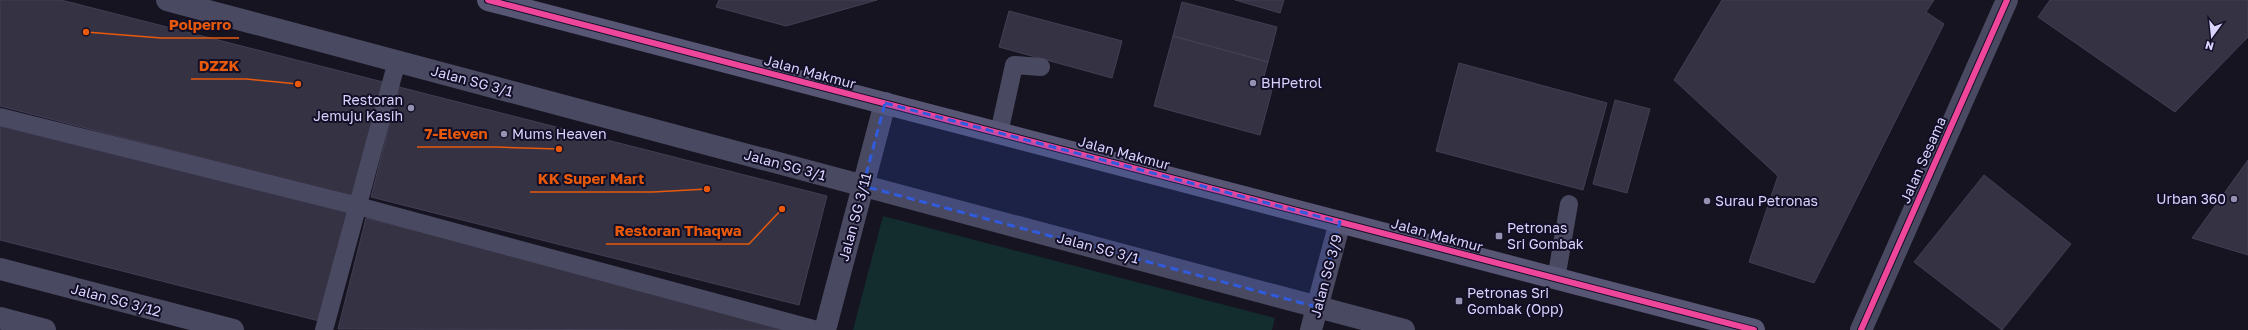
<svg xmlns="http://www.w3.org/2000/svg" width="2248" height="330" viewBox="0 0 2248 330" font-family="'Golos Text',sans-serif">
<style>
.green{fill:#132c2d}
.building{fill:#343243;stroke:#433f54}
.lines{fill:none;stroke-linecap:round;stroke-linejoin:round}
.lane{stroke:#4a4962;stroke-width:18}
.street{stroke:#4a4962;stroke-width:22}
.secondary{stroke:#575674;stroke-width:22}
.cycleway-casing{stroke:#130f26;stroke-width:8}
.cycleway{stroke:#ed469a;stroke-width:6}
.marked{fill:#305bdc;fill-opacity:0.2;stroke:#305bdc;stroke-width:3;stroke-dasharray:8 5;stroke-linejoin:round}
.poi-dot{fill:#9591b1;stroke:#130f26;stroke-width:1.5}
.labels{text-anchor:middle;stroke-width:4;stroke-linejoin:round;paint-order:stroke}
.street-label{font-size:14px;fill:#d9d4ff;stroke:#130f26}
.poi-label{font-size:14px;fill:#d9d4ff;stroke:#130f26;text-anchor:start}
.leader{fill:none;stroke:#e8590c;stroke-width:1.5}
.callout-dot{fill:#e8590c;stroke:#130f26;stroke-width:1.5}
.callout-label{font-size:15px;text-anchor:middle;font-weight:bold;fill:#e8590c;stroke:#130f26;stroke-width:4;stroke-linejoin:round;paint-order:stroke}
</style>
<rect width="100%" height="100%" fill="#161421"/>
<path class="green" d="M 883,216 L 1275,318 L 1272,330 L 853,330 Z"/>
<path class="building" d="M 0,0 L 61,0 L 383,82 L 354,197 L 0,106 Z
M 719,0 L 877,0 L 786,26 L 716,7 Z
M 1235,0 L 1284,0 L 1280,13 Z
M 1722,0 L 1934,0 L 1926,12 L 1944,24 L 1814,283 L 1749,262 L 1778,176 L 1674,80 Z
M 2050,0 L 2248,0 L 2248,37 L 2175,112 L 2038,17 Z
M 1182,2 L 1277,27 L 1268,62 L 1173,36 Z
M 1009,11 L 1122,41 L 1112,78 L 999,47 Z
M 1173,36 L 1268,62 L 1261,87 L 1272,90 L 1260,135 L 1154,106 Z
M 1459,63 L 1607,103 L 1583,190 L 1436,151 Z
M 399,87 L 827,196 L 799,305 L 371,197 Z
M 1615,100 L 1650,109 L 1627,193 L 1593,184 Z
M 0,124 L 350,213 L 323,322 L 0,240 Z
M 2248,160 L 2248,255 L 2192,238 Z
M 1984,175 L 2071,244 L 2002,330 L 1914,262 Z
M 366,218 L 794,327 L 793,330 L 338,329 Z"/>
<g class="lines">
<path class="lane" d="M 0,117 L 358,206 L 817,330
M 999,133 L 1014,65 L 1041,67
M 1556,279 L 1569,204
M 324,330 L 397,61"/>
<path class="street" d="M 167,0 L 1404,330
M 0,269 L 233,330
M 0,318 L 45,330
M 825,330 L 885,103
M 1311,330 L 1340,222
M 1861,330 L 2007,0"/>
<path class="secondary" d="M 488,0 L 1754,330"/>
<g class="cycleway-casing">
<path id="cycleway" d="M 488,0 L 1754,330
M 1861,330 L 2007,0"/>
</g>
<use href="#cycleway" class="cycleway"/>
</g>
<path class="marked" d="M 885,103 L 1340,222 L 1317,307 L 863,186 Z"/>
<g class="poi-dot">
<circle cx="1253" cy="83" r="4"/>
<circle cx="411" cy="108" r="4"/>
<circle cx="504" cy="134" r="4"/>
<circle cx="2234" cy="199" r="4"/>
<circle cx="1707" cy="201" r="4"/>
<rect x="1495" y="232" width="8" height="8" rx="2"/>
<rect x="1455" y="297" width="8" height="8" rx="2"/>
</g>
<g class="labels">
<g class="street-label">
<text transform="translate(810 72) rotate(15)" y="5">Jalan Makmur</text>
<text transform="translate(472 81) rotate(15)" y="5">Jalan SG 3/1</text>
<text transform="translate(1124 153) rotate(15)" y="5">Jalan Makmur</text>
<text transform="translate(1923 160) rotate(-66)" y="5">Jalan Sesama</text>
<text transform="translate(785 165) rotate(15)" y="5">Jalan SG 3/1</text>
<text transform="translate(855 217) rotate(-75)" y="5">Jalan SG 3/11</text>
<text transform="translate(1437 235) rotate(15)" y="5">Jalan Makmur</text>
<text transform="translate(1098 248) rotate(15)" y="5">Jalan SG 3/1</text>
<text transform="translate(1326 276) rotate(-75)" y="5">Jalan SG 3/9</text>
<text transform="translate(116 300) rotate(15)" y="5">Jalan SG 3/12</text>
</g>
<g class="poi-label">
<text x="1261" y="88">BHPetrol</text>
<text x="403" y="105" text-anchor="end">Restoran<tspan x="403" dy="16">Jemuju Kasih</tspan></text>
<text x="512" y="139">Mums Heaven</text>
<text x="2226" y="204" text-anchor="end">Urban 360</text>
<text x="1715" y="206">Surau Petronas</text>
<text x="1507" y="233">Petronas<tspan x="1507" dy="16">Sri Gombak</tspan></text>
<text x="1467" y="298">Petronas Sri<tspan x="1467" dy="16">Gombak (Opp)</tspan></text>
</g>
</g>
<path class="leader" d="M86 32L161 38H239M298 84L247 79H191M559 149L496 147H417M707 189L653 192H530M782 209L749 244H606"/>
<g class="callout-dot">
<circle cx="86" cy="32" r="4"/>
<circle cx="298" cy="84" r="4"/>
<circle cx="559" cy="149" r="4"/>
<circle cx="707" cy="189" r="4"/>
<circle cx="782" cy="209" r="4"/>
</g>
<g class="callout-label">
<text x="200" y="30">Polperro</text>
<text x="219" y="71">DZZK</text>
<text x="456" y="139">7-Eleven</text>
<text x="591" y="184">KK Super Mart</text>
<text x="678" y="236">Restoran Thaqwa</text>
</g>
<g transform="translate(2212 36) rotate(195)" stroke="#130f26" stroke-width="3" paint-order="stroke">
<path d="M0-3L7 15L0 10L-7 15Z" fill="#d9d4ff"/>
<text y="-6" font-size="11" font-weight="bold" text-anchor="middle" fill="#d9d4ff">N</text>
</g>
</svg>
